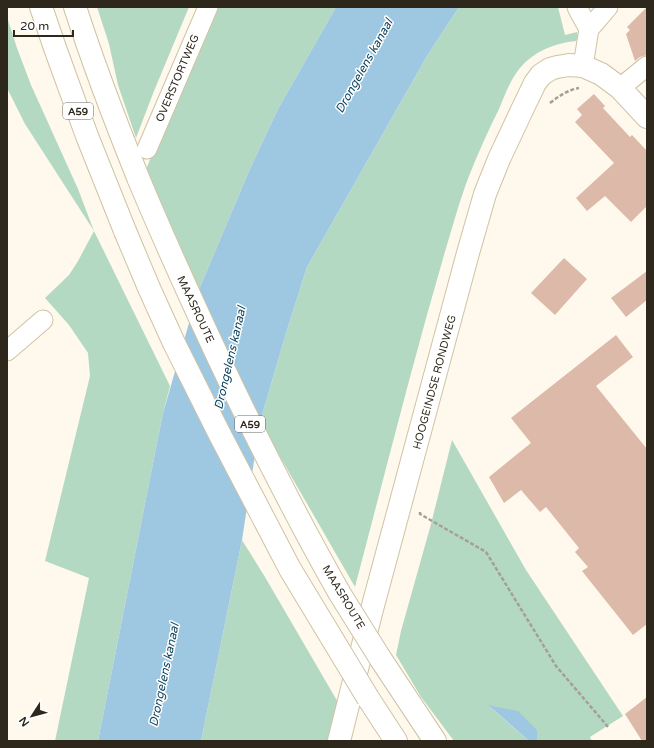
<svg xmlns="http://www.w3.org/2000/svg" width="654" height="748" viewBox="0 0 654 748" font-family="'Varela Round',sans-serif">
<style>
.green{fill:#b4d9c3}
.water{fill:#9ec8e2}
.building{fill:#dcb9a8}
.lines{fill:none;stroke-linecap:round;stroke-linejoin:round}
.minor-casing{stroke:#cfc3a2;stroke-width:21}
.major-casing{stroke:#cfc3a2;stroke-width:24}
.highway-casing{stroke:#cfc3a2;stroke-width:24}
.path{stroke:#a5a093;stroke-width:2.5;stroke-dasharray:4 2;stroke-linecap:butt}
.minor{stroke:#fff;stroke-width:19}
.major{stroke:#fff;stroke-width:22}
.highway{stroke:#fff;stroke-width:22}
.highway-bridge-casing{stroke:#cfc3a2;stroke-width:24;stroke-linecap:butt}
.highway-bridge{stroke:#fff;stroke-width:22}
.labels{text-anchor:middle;stroke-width:3;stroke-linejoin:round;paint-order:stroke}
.shield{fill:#fff;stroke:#6c685f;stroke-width:1}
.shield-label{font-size:10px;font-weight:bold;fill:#2d281b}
.street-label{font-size:11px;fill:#2d281b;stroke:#fff}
.water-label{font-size:12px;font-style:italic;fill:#114660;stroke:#fff}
</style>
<rect width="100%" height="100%" fill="#fef9ec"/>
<path class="green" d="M 97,7 L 189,7 L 154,91 L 136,138 L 118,85 L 109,44 Z
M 212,7 L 336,7 L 278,109 L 249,171 L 198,292 L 145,172 L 186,69 Z
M 459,7 L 558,7 L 565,35 L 577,32 L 578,36 L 576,41 C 555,43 534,51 520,68 C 510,80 505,95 499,109 C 488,131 478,153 469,176 C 459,202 452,229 444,255 C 412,365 384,477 355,587 L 260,422 L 286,333 L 307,267 L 427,56 Z
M 7,17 L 17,48 L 31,85 L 78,189 L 94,231 L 170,386 L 163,413 L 98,741 L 55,741 L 89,578 L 45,561 L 90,376 L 88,353 L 69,325 L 45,298 L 69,275 L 78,261 L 94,231 L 25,124 L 7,88 Z
M 452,440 L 526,570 L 623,716 L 590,737 L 592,741 L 537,741 L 537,730 L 489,706 L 529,741 L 454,741 L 421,697 L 396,655 L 401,631 L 431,524 Z
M 242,540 L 265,577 L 339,704 L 330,741 L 201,741 Z"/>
<path class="water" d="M 336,7 L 459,7 L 427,56 L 307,267 L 286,333 L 260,422 L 242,540 L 201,741 L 98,741 L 163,413 L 198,292 L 249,171 L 278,109 Z
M 488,705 L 518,711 L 537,730 L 537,741 L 529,741 Z"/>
<path class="building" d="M 647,7 L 647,55 L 640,57 L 635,61 L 626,34 L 630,30 L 627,27 Z
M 594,94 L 605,106 L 603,108 L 630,137 L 632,135 L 647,151 L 647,206 L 631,222 L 605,196 L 587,211 L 576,198 L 614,163 L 575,122 L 582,115 L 577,109 Z
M 564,258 L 587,279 L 555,315 L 531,293 Z
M 647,271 L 647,300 L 626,317 L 611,298 Z
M 616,335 L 633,357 L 596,386 L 647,449 L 647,624 L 633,635 L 582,571 L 588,567 L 575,552 L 579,548 L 546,507 L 540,512 L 521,490 L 504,503 L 489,477 L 531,443 L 511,418 Z
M 647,697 L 647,741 L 642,741 L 625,714 Z"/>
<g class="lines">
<g class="minor-casing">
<path id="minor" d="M 577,7 L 580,13 L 589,29
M 583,66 L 589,29 L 596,21 L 608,7
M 620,88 L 647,66
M 147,149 L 208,7
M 7,351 L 43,320"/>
</g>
<g class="major-casing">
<path id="major" d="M 339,741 L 371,613 L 468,253 L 485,194 L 499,159 L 522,110 L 535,83 L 541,75 L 550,69 L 557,67 L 569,65 L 583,66 L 601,74 L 620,88 L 647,117"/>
</g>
<g class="highway-casing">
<path id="highway" d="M 41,7 L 55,48 L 87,136 L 125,231
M 75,7 C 94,66 116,123 139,180
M 380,658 L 435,741
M 368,698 L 396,741"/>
</g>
<path class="path" d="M 550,103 C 559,96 568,90 579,88
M 420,512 L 420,514 L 486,552 L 556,666 L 609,728"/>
<use href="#minor" class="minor"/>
<use href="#major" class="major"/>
<use href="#highway" class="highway"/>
<g class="highway-bridge-casing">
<path id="highway-bridge" d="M 139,180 C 164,240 191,299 218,357 C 256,437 296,517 340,594 C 353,615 367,637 380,658
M 125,231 L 149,288 L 174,343 L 219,433 L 290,569 L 368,698"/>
</g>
<use href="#highway-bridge" class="highway-bridge"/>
</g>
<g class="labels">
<g class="shield">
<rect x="63" y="103" width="30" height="16" rx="3"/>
<rect x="235" y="416" width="30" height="16" rx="3"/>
</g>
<g class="shield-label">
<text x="78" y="115">A59</text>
<text x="250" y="428">A59</text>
</g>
<g class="street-label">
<text transform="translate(177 78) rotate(-67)" y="4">OVERSTORTWEG</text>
<text transform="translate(196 309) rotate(65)" y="4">MAASROUTE</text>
<text transform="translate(434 382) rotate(-75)" y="4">HOOGEINDSE RONDWEG</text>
<text transform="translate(344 597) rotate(59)" y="4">MAASROUTE</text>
</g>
<g class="water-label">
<text transform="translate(364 66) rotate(-61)" y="4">Drongelens kanaal</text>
<text transform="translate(230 358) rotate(-77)" y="4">Drongelens kanaal</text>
<text transform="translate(164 675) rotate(-78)" y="4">Drongelens kanaal</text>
</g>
</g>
<rect width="654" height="748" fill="none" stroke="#2d281b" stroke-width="16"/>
<g transform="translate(32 716) rotate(234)" stroke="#ffffff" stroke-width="3" paint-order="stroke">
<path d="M0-3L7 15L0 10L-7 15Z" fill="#2d281b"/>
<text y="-6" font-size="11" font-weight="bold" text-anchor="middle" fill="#2d281b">N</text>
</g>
<path d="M14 30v6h59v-6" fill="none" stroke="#2d281b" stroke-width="2"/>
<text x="20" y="30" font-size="12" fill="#2d281b" stroke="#ffffff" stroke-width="3" paint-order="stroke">20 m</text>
</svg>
